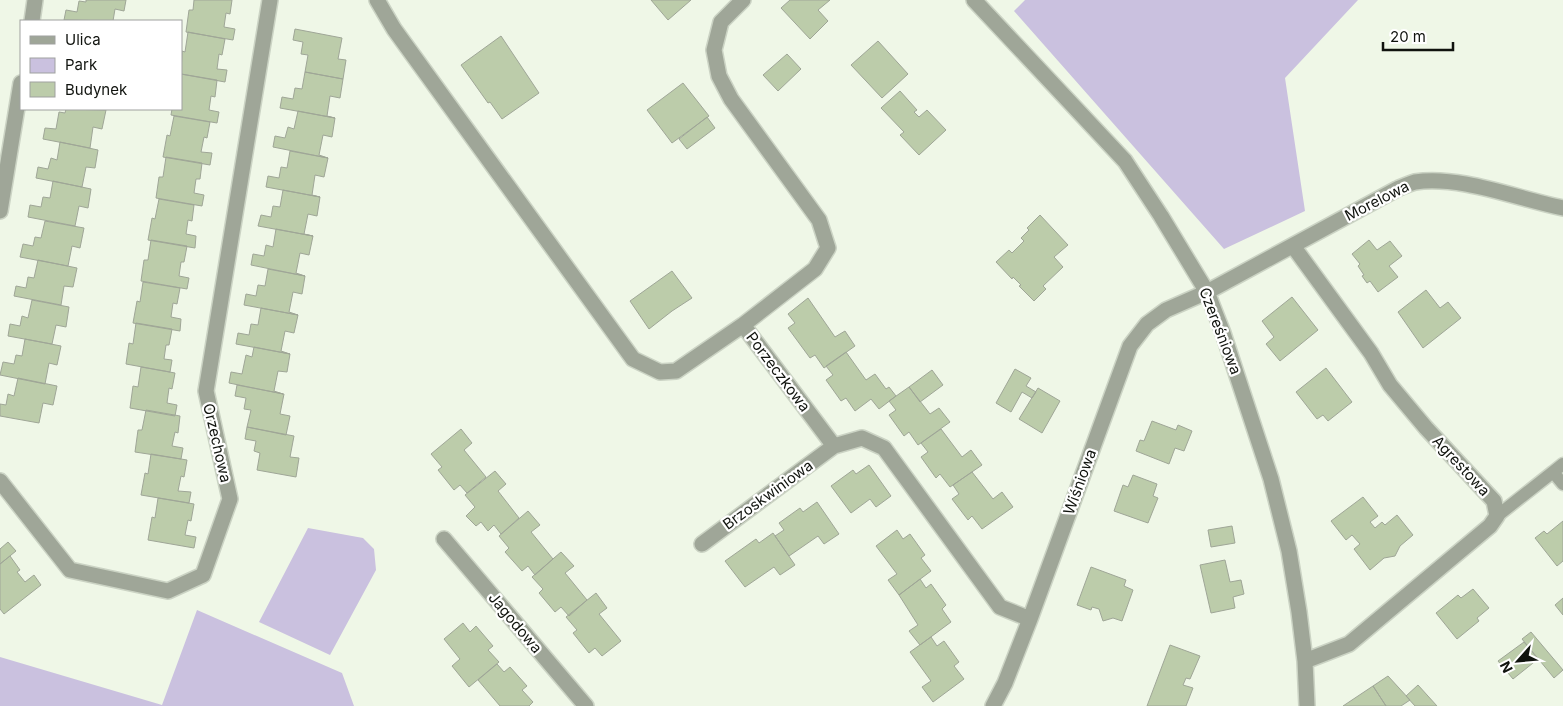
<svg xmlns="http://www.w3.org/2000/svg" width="1563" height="706" viewBox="0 0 1563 706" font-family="Inter,sans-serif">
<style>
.green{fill:#cac1df}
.building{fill:#bcccaa;stroke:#9fa697}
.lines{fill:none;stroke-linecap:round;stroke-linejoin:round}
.lane-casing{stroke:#cbd3c4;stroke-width:15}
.street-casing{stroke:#cbd3c4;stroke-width:18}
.lane{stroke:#9fa698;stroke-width:12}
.street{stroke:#9fa698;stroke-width:15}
.labels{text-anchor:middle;stroke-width:4.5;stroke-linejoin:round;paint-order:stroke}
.street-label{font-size:15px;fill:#10130e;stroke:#fff}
</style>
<rect width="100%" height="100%" fill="#eff7e7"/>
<path class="green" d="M 1025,0 L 1358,0 L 1285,78 L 1305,211 L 1224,249 L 1014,11 Z
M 308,528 L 363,538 L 374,549 L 376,570 L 330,655 L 259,622 Z
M 197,610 L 342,673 L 354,706 L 0,706 L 0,657 L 162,705 Z"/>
<path class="building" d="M 86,0 L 126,0 L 124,11 L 115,9 L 113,21 L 64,20 L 66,10 L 77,12 L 79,1 L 86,2 Z
M 194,0 L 232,0 L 230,14 L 226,13 L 224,27 L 235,29 L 233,40 L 186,32 L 189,10 L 193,10 Z
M 651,0 L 691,0 L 668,20 Z
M 790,0 L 830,0 L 818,10 L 828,21 L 810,39 L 781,8 Z
M 295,29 L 342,38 L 338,59 L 346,60 L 343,79 L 305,72 L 308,55 L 301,54 L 303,42 L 293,40 Z
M 188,32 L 225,39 L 222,55 L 219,54 L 217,69 L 227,70 L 225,82 L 181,74 L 182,51 L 185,52 Z
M 501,36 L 539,93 L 502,119 L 490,102 L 488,103 L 461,65 Z
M 878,41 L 908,74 L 882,98 L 851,65 Z
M 787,54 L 801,69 L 778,91 L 763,75 Z
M 305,72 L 343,79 L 340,98 L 330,96 L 327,116 L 335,118 L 280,108 L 282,97 L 293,99 L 295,88 L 302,89 Z
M 181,74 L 217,80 L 215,97 L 211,96 L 209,110 L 219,112 L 217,123 L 171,115 L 172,109 L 181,109 Z
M 683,83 L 709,116 L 672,143 L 647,110 Z
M 900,91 L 917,110 L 914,112 L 919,117 L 927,110 L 946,130 L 919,155 L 900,135 L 904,132 L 881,108 Z
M 66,109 L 106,110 L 102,129 L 93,127 L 90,148 L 43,139 L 45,128 L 56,129 L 59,112 L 65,113 Z
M 298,111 L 335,118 L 332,137 L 323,135 L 319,155 L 328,158 L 273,147 L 275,136 L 285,138 L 288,127 L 294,129 Z
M 174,116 L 210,122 L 207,138 L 204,137 L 201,152 L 212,153 L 210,165 L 163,157 L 167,135 L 170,136 Z
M 707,117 L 715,128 L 687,149 L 679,139 Z
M 60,142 L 98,150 L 95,168 L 86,167 L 82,187 L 36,178 L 38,167 L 48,169 L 51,158 L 57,160 Z
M 290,151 L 328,158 L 324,177 L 315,175 L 312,195 L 320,197 L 266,187 L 268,176 L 279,178 L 281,167 L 287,168 Z
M 166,157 L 202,163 L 200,179 L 196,179 L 194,193 L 204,195 L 202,206 L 156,198 L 159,177 L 163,177 Z
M 53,181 L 91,189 L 88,208 L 79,206 L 75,226 L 28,217 L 30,205 L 41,207 L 43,197 L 50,198 Z
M 283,190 L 320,197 L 317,216 L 308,214 L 304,234 L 313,236 L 258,226 L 261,215 L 271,217 L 273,206 L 280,207 Z
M 159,199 L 194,205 L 192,221 L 188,220 L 186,234 L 196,236 L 195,248 L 148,240 L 152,218 L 155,219 Z
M 1040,215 L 1068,245 L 1054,257 L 1063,267 L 1043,286 L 1046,289 L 1034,301 L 1019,286 L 1021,285 L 1013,277 L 1012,279 L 996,262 L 1009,250 L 1012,253 L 1024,241 L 1021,238 L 1029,230 L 1027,228 Z
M 45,221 L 84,228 L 80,248 L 72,246 L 68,266 L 20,257 L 23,244 L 33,246 L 35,237 L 41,238 Z
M 276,229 L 313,236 L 309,255 L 300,253 L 296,273 L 305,276 L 251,265 L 253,254 L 264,256 L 266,245 L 273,247 Z
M 151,240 L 187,246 L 184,262 L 181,262 L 179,276 L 189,278 L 187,289 L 141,281 L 144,260 L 148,260 Z
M 1369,240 L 1377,250 L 1390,241 L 1402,256 L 1389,266 L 1398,277 L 1378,292 L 1370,281 L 1367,283 L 1362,276 L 1364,275 L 1358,266 L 1360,264 L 1352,254 Z
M 38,260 L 77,268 L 73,287 L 64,286 L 61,305 L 14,296 L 16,286 L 26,288 L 28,277 L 34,278 Z
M 268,269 L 305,276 L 302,294 L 293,292 L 289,312 L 298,315 L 244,305 L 246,294 L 256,296 L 258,285 L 265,286 Z
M 672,271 L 692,298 L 672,311 L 649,329 L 630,301 Z
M 143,282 L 180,288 L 177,304 L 173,303 L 171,317 L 181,319 L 180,331 L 133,323 L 137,301 L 140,302 Z
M 1426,290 L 1440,308 L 1448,302 L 1461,318 L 1423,348 L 1398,312 Z
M 1292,297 L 1318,330 L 1280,361 L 1266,344 L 1274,337 L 1262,321 Z
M 808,298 L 835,337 L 845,331 L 855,346 L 824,368 L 815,355 L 810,358 L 788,328 L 795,323 L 788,314 Z
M 32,300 L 69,307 L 66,327 L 56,325 L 52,344 L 8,336 L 10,324 L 20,326 L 22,316 L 28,318 Z
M 261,308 L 298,315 L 294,333 L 285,331 L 281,351 L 290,354 L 236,344 L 238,333 L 249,335 L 251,324 L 258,325 Z
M 136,323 L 172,329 L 169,345 L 166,345 L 164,359 L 172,360 L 170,372 L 126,364 L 129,343 L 133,344 Z
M 25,339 L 61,346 L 57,365 L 49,363 L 45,384 L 0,375 L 3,362 L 14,364 L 16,355 L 22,356 Z
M 254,347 L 290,354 L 287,372 L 278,371 L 274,391 L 283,394 L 229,383 L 231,372 L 242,374 L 246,355 L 252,357 Z
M 846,352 L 866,380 L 875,374 L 886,389 L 889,387 L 896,396 L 879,409 L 871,399 L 855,411 L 846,398 L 841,401 L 826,380 L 833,375 L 826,366 Z
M 141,367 L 175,373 L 172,389 L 169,388 L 167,403 L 177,405 L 175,416 L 130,408 L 133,386 L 138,387 Z
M 1326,368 L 1352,402 L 1328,421 L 1323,415 L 1317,419 L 1296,392 Z
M 1015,369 L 1031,378 L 1026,386 L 1036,392 L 1032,398 L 1022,392 L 1011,412 L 996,403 Z
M 932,370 L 943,385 L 920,402 L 909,387 Z
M 18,378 L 57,386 L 53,405 L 43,403 L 39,423 L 0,416 L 0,404 L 6,405 L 8,394 L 14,396 Z
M 237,385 L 284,394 L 280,414 L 290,416 L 286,435 L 247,427 L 251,410 L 244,409 L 246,398 L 235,396 Z
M 909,387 L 930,414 L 939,408 L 950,422 L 918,445 L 909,432 L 904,436 L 889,415 L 896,410 L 889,401 Z
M 1038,388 L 1060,401 L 1042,433 L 1019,419 Z
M 146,410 L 180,416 L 178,433 L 175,432 L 172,446 L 183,448 L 181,459 L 135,452 L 138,430 L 142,430 Z
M 1152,421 L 1176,430 L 1178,425 L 1192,431 L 1184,451 L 1175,448 L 1169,464 L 1136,451 L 1140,440 L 1144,441 Z
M 247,427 L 294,436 L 290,457 L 299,458 L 296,477 L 257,470 L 260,453 L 254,451 L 256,441 L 245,439 Z
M 461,429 L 472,443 L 464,450 L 486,477 L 467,493 L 460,485 L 454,490 L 438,470 L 442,467 L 431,454 Z
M 941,429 L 962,457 L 971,450 L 982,465 L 950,487 L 940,474 L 936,478 L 921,457 L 928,452 L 921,443 Z
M 151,454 L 187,460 L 184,477 L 181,476 L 178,491 L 191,492 L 189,503 L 141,495 L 145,473 L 148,474 Z
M 869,465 L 891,496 L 876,507 L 870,499 L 851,513 L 831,486 L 853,470 L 856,474 Z
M 495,471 L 506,484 L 498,491 L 519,518 L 501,534 L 494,525 L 488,531 L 481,522 L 476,526 L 466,516 L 475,507 L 465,495 Z
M 972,472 L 993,499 L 1002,492 L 1013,507 L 982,529 L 972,516 L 968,520 L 952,499 L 959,494 L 953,485 Z
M 1133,475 L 1157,484 L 1153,496 L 1158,498 L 1148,523 L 1114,511 L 1123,485 L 1128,487 Z
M 1363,497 L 1378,516 L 1370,522 L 1375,528 L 1382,522 L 1385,525 L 1397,515 L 1413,535 L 1400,546 L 1395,556 L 1384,558 L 1370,570 L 1354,549 L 1360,544 L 1352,535 L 1346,540 L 1331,521 Z
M 158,498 L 194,504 L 191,521 L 188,520 L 185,535 L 196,537 L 194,548 L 148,540 L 152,517 L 155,518 Z
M 817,502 L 839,534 L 824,544 L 818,536 L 789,556 L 775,536 L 784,530 L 779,523 L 800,508 L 803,512 Z
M 528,511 L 540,525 L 531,532 L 553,559 L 535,575 L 528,566 L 522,571 L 505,552 L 509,548 L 499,536 Z
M 1563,521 L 1563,561 L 1557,566 L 1535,538 L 1544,531 L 1547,534 Z
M 1232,526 L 1235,543 L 1211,547 L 1208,530 Z
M 897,530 L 903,539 L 910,534 L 925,555 L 921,558 L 931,571 L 899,595 L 888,580 L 897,574 L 876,546 Z
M 773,533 L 795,565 L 780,575 L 774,567 L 745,587 L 725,561 L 756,539 L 759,543 Z
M 8,542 L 16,551 L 0,564 L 0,549 Z
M 561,552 L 574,566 L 565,573 L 587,600 L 569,616 L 561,607 L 555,612 L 539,593 L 543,589 L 532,577 Z
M 10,556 L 20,570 L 17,572 L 25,582 L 34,575 L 41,585 L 4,614 L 0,609 L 0,564 Z
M 1225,560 L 1230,582 L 1241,580 L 1244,594 L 1233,597 L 1235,608 L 1211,613 L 1200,565 Z
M 1091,567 L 1126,580 L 1124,586 L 1133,590 L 1122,621 L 1113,618 L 1103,621 L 1099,609 L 1092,607 L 1091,610 L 1077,605 Z
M 920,579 L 926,588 L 931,584 L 946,605 L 942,609 L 951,622 L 920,645 L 909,631 L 918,625 L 899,595 Z
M 1473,589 L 1489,608 L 1477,618 L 1479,621 L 1457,639 L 1436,613 L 1458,595 L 1461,598 Z
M 596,593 L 607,608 L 599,614 L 621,641 L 602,656 L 595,648 L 589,653 L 573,633 L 577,630 L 566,617 Z
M 1563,598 L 1563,615 L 1555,605 Z
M 463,623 L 470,632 L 476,626 L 493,646 L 488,650 L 499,662 L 469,687 L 452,666 L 460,659 L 444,639 Z
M 1531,632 L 1563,670 L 1554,678 L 1522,639 Z
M 931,637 L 937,646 L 944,641 L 959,662 L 954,666 L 964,679 L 933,702 L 922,687 L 931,681 L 910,652 Z
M 1524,642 L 1538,659 L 1513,679 L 1498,661 Z
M 1170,645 L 1200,656 L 1190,679 L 1186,678 L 1183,685 L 1193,688 L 1186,706 L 1147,706 Z
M 497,664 L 504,672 L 510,667 L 527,686 L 522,690 L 533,702 L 529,706 L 500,706 L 478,680 Z
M 1388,676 L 1410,700 L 1401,706 L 1386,706 L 1373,686 Z
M 1418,685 L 1437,706 L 1415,706 L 1406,696 Z
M 1373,686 L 1386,706 L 1343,706 Z"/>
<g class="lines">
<g class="lane-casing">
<path id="lane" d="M 1553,472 L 1563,464
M 1497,516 L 1553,472 L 1563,484"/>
</g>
<g class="street-casing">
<path id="street" d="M 377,0 L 394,29 L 633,359 L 660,372 L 676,371 L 743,325
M 743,0 L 721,22 L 714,50 L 719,76 L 731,99 L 819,220 L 828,248 L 815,269 L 743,325 L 834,446 L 862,438 L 884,448 L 1000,607 L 1030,619
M 974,0 L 1125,161 L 1161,216 L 1207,292 L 1223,333 L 1271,479 L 1289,551 L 1299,612 L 1305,661 L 1307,706
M 32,21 L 35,0
M 0,211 L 21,83
M 1293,246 L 1371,353 L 1390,385 L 1426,428 L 1494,501 L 1497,516 L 1490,526 L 1349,644 L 1305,661
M 0,481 L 70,570 L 168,591 L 203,575 L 230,499 L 206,391 L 270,0
M 444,539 L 586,706
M 702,544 L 834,446
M 993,706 L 1005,683 L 1030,619 L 1130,346 L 1147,324 L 1166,310 L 1207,292 L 1397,189 C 1402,187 1408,184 1415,182 C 1460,175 1518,199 1563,208"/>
</g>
<use href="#lane" class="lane"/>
<use href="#street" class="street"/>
</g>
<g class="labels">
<g class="street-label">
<text transform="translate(1377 201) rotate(-27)" y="5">Morelowa</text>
<text transform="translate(1220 331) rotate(69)" y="5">Czereśniowa</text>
<text transform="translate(778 372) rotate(53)" y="5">Porzeczkowa</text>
<text transform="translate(217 443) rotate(77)" y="5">Orzechowa</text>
<text transform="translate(1461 466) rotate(47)" y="5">Agrestowa</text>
<text transform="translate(1080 482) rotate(-70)" y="5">Wiśniowa</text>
<text transform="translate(768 495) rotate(-36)" y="5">Brzoskwiniowa</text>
<text transform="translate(515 623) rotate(50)" y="5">Jagodowa</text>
</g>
</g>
<rect x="20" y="20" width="162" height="90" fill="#ffffff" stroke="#9fa19f"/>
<rect x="30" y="36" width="25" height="8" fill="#9fa698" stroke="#9fa19f"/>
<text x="65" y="45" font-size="15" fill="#10130e">Ulica</text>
<rect x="30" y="58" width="25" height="15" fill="#cac1df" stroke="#9fa19f"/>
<text x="65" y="70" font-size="15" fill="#10130e">Park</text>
<rect x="30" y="82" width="25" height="15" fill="#bcccaa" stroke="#9fa19f"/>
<text x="65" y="95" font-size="15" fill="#10130e">Budynek</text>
<g transform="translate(1518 661) rotate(243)" stroke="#ffffff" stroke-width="4" paint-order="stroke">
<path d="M0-4L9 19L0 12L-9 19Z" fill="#10130e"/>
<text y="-8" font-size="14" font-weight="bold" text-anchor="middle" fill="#10130e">N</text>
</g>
<path d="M1383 42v8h70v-8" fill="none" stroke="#10130e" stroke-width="2.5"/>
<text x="1390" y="42" font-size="15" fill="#10130e" stroke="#ffffff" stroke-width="4" paint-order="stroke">20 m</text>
</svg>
